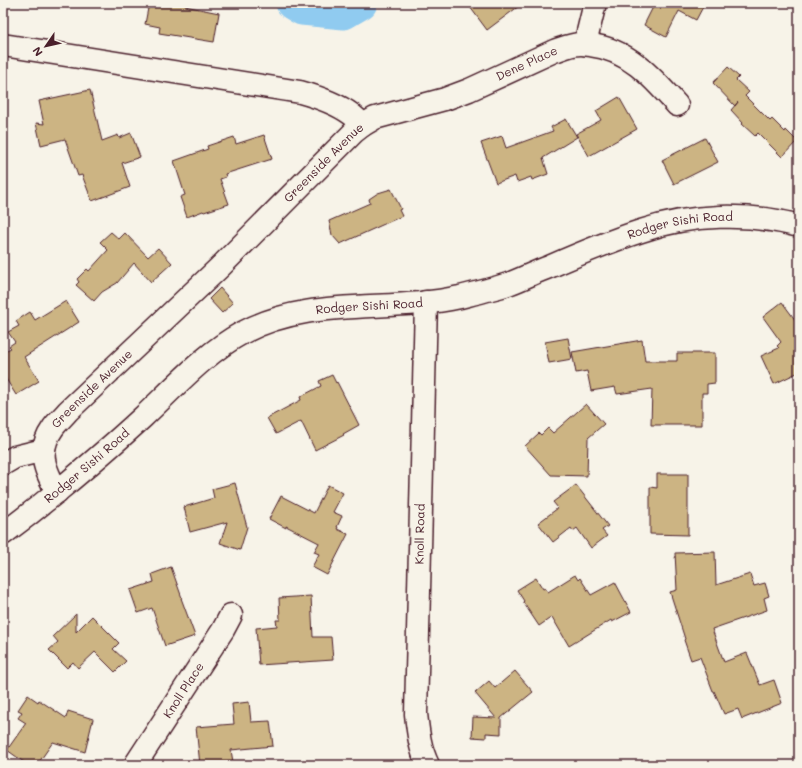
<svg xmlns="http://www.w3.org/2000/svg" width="802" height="768" viewBox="0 0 802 768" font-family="Mali,sans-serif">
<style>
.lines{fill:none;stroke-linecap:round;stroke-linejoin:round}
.river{stroke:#90cbf0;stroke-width:33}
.building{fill:#ccb483;stroke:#4a1f2b}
.minor-casing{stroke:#4a1f2b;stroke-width:25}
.major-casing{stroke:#4a1f2b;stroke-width:25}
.minor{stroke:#f7f3e8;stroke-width:22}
.major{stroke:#f7f3e8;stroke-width:22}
.labels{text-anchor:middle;stroke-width:3.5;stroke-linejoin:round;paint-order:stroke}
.street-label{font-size:12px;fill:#4a1f2b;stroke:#f7f3e8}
</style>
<rect width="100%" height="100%" fill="#f7f3e8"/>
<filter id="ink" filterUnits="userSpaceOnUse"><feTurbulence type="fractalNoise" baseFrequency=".025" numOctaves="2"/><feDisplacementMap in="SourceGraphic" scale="8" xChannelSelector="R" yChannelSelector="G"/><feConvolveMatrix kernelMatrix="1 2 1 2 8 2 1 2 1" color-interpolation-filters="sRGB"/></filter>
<g filter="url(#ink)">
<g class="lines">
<path class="river" d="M 292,3 L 302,9 L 344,13 L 361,3"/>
</g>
<path class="building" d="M 149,3 L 185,3 L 185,6 L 219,13 L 214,42 L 159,33 L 160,27 L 145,24 Z
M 467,3 L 523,3 L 487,30 Z
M 655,3 L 705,3 L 696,20 L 679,11 L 666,37 L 644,25 Z
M 728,67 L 739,77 L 736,80 L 749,92 L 745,96 L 770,121 L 772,119 L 785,132 L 786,130 L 797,141 L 782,157 L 758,133 L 755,136 L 742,124 L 743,123 L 731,110 L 738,102 L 735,106 L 713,83 Z
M 90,90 L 102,141 L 118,135 L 119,138 L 131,133 L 140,157 L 122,163 L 130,187 L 92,201 L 82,175 L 78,176 L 65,139 L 41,145 L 36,123 L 44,124 L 39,101 Z
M 619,97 L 637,129 L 589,156 L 576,134 L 601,120 L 596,111 Z
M 566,119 L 577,137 L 543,158 L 548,174 L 532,180 L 531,177 L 517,182 L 515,176 L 496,183 L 481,143 L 502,136 L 506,148 L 553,131 L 551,127 Z
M 264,135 L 272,159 L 225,174 L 226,177 L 220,179 L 229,204 L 204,212 L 203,211 L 187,217 L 180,197 L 185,195 L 174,161 L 208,149 L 207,146 L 234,137 L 236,144 Z
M 705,138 L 718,162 L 674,184 L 662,160 Z
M 391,189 L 401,209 L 399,210 L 402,216 L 340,244 L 332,235 L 329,221 L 370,203 L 369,199 L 378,193 Z
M 111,232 L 119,239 L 125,233 L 148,257 L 158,248 L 172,263 L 151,282 L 134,263 L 117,283 L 102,292 L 94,301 L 76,285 L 79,282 L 77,279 L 87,269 L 89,271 L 108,250 L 100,242 Z
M 220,288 L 233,303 L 222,313 L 209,299 Z
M 66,301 L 79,322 L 24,357 L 39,381 L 16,395 L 3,374 L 3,352 L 11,348 L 9,346 L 15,342 L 8,332 L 19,326 L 16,321 L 30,312 L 35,320 Z
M 782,302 L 799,325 L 799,372 L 774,384 L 761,356 L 779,348 L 777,346 L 781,342 L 763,317 Z
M 568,338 L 572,359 L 549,363 L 545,342 Z
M 642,340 L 645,361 L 677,361 L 677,353 L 715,353 L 715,383 L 707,384 L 707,393 L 702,393 L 702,425 L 651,425 L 652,389 L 617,394 L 615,387 L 591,391 L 587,371 L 576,373 L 572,352 Z
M 332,375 L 336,383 L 337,382 L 359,425 L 343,434 L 344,435 L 315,450 L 301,421 L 276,434 L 267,418 L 301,400 L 300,397 L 321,386 L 319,381 Z
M 586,404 L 604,424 L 588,438 L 587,476 L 551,475 L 525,446 L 539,433 L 541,435 L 548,428 L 553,433 Z
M 657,474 L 688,474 L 688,535 L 650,534 L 650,487 L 657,488 Z
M 235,483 L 247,527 L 240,550 L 220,543 L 227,522 L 190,532 L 184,507 L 214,498 L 212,489 Z
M 328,485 L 343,493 L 333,512 L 342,516 L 337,527 L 338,527 L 337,529 L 348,534 L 327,575 L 312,567 L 319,554 L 314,552 L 319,543 L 286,526 L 286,528 L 269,519 L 281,496 L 314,513 Z
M 576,485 L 608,526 L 602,530 L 607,536 L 591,548 L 577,528 L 573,531 L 571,528 L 553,542 L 538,523 L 558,508 L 553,502 Z
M 715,552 L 716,585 L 750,574 L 754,586 L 765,583 L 769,596 L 764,598 L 767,610 L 712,629 L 724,662 L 747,653 L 760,685 L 774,680 L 782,703 L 742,719 L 738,709 L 724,714 L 714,691 L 713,691 L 700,657 L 691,660 L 684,640 L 685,639 L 670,592 L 677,590 L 675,553 Z
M 171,567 L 182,598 L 181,598 L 195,636 L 165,646 L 152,608 L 138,613 L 130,590 L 154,582 L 152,574 Z
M 575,575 L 578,580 L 580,578 L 591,595 L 615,582 L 631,612 L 612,622 L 611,620 L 569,646 L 552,617 L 539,626 L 523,602 L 524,601 L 517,590 L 536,578 L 543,589 L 545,588 L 548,592 Z
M 311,596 L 313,637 L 331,637 L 333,660 L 259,665 L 256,628 L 277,626 L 276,620 L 280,620 L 279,598 Z
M 76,614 L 76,632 L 92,616 L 119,643 L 113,649 L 126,661 L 115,672 L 95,652 L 78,668 L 73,662 L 67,668 L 49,650 L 58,642 L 53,636 Z
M 515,671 L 533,692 L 501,718 L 501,734 L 486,733 L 486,738 L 472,737 L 473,717 L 496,718 L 475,693 L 489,681 L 495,688 Z
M 28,695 L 38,702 L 39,700 L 66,718 L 68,711 L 93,719 L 85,752 L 53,742 L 37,765 L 28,765 L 7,750 L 26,723 L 18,718 L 22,712 L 18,710 Z
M 249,702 L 251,722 L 270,721 L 273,746 L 231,750 L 233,762 L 200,765 L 196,727 L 234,724 L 232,704 Z"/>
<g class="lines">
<g class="minor-casing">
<g id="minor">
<path d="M 585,44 L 595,3"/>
<path d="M 3,45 L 300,92 C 318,97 336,103 351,114 C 355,117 359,121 363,125"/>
<path d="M 426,302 L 416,714 C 418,732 420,749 428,765"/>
<path d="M 3,464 L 15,457 L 44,450"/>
<path id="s1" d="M 57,492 C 45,469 36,452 53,428 C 57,422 63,417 68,411 L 221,266 L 354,132 L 363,125 L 375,118 L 445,99 L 469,90 L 554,51 C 563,48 572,44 581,44 C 584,44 587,45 590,45 C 628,49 653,78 677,105"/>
<path id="s2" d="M 135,765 L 223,630 L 231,615"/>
</g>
</g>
<g class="major-casing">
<g id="major">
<path id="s3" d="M 3,534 C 22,520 41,505 59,490 C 88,466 116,442 143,417 C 174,388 205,353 242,333 C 309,296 389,313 460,297 C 476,293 493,289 508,284 C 522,279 535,272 549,267 C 579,254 610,241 641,231 C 690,214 749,212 799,226"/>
</g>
</g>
<use href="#minor" class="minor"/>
<use href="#major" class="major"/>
</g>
</g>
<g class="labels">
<g class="street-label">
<text dy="4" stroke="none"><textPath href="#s1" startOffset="678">Dene Place</textPath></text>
<text dy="4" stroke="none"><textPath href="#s1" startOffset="448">Greenside Avenue</textPath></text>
<text dy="4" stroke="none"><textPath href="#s3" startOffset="768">Rodger Sishi Road</textPath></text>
<text dy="4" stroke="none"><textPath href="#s3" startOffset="444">Rodger Sishi Road</textPath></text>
<text dy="4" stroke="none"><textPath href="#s1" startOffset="124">Greenside Avenue</textPath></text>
<text dy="4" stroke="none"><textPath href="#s3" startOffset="108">Rodger Sishi Road</textPath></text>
<text transform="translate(420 534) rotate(-89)" y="4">Knoll Road</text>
<text dy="4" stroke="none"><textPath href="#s2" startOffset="89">Knoll Place</textPath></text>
</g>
</g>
<rect width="802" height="768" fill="none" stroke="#f7f3e8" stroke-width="16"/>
<rect x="8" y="8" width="786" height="752" fill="none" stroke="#4a1f2b" stroke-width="1.5" filter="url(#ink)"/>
<g transform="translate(46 46) rotate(236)" stroke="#f7f3e8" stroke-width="3" paint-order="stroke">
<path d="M0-3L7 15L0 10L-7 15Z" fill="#4a1f2b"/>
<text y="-6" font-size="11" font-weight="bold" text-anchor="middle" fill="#4a1f2b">N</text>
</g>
</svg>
